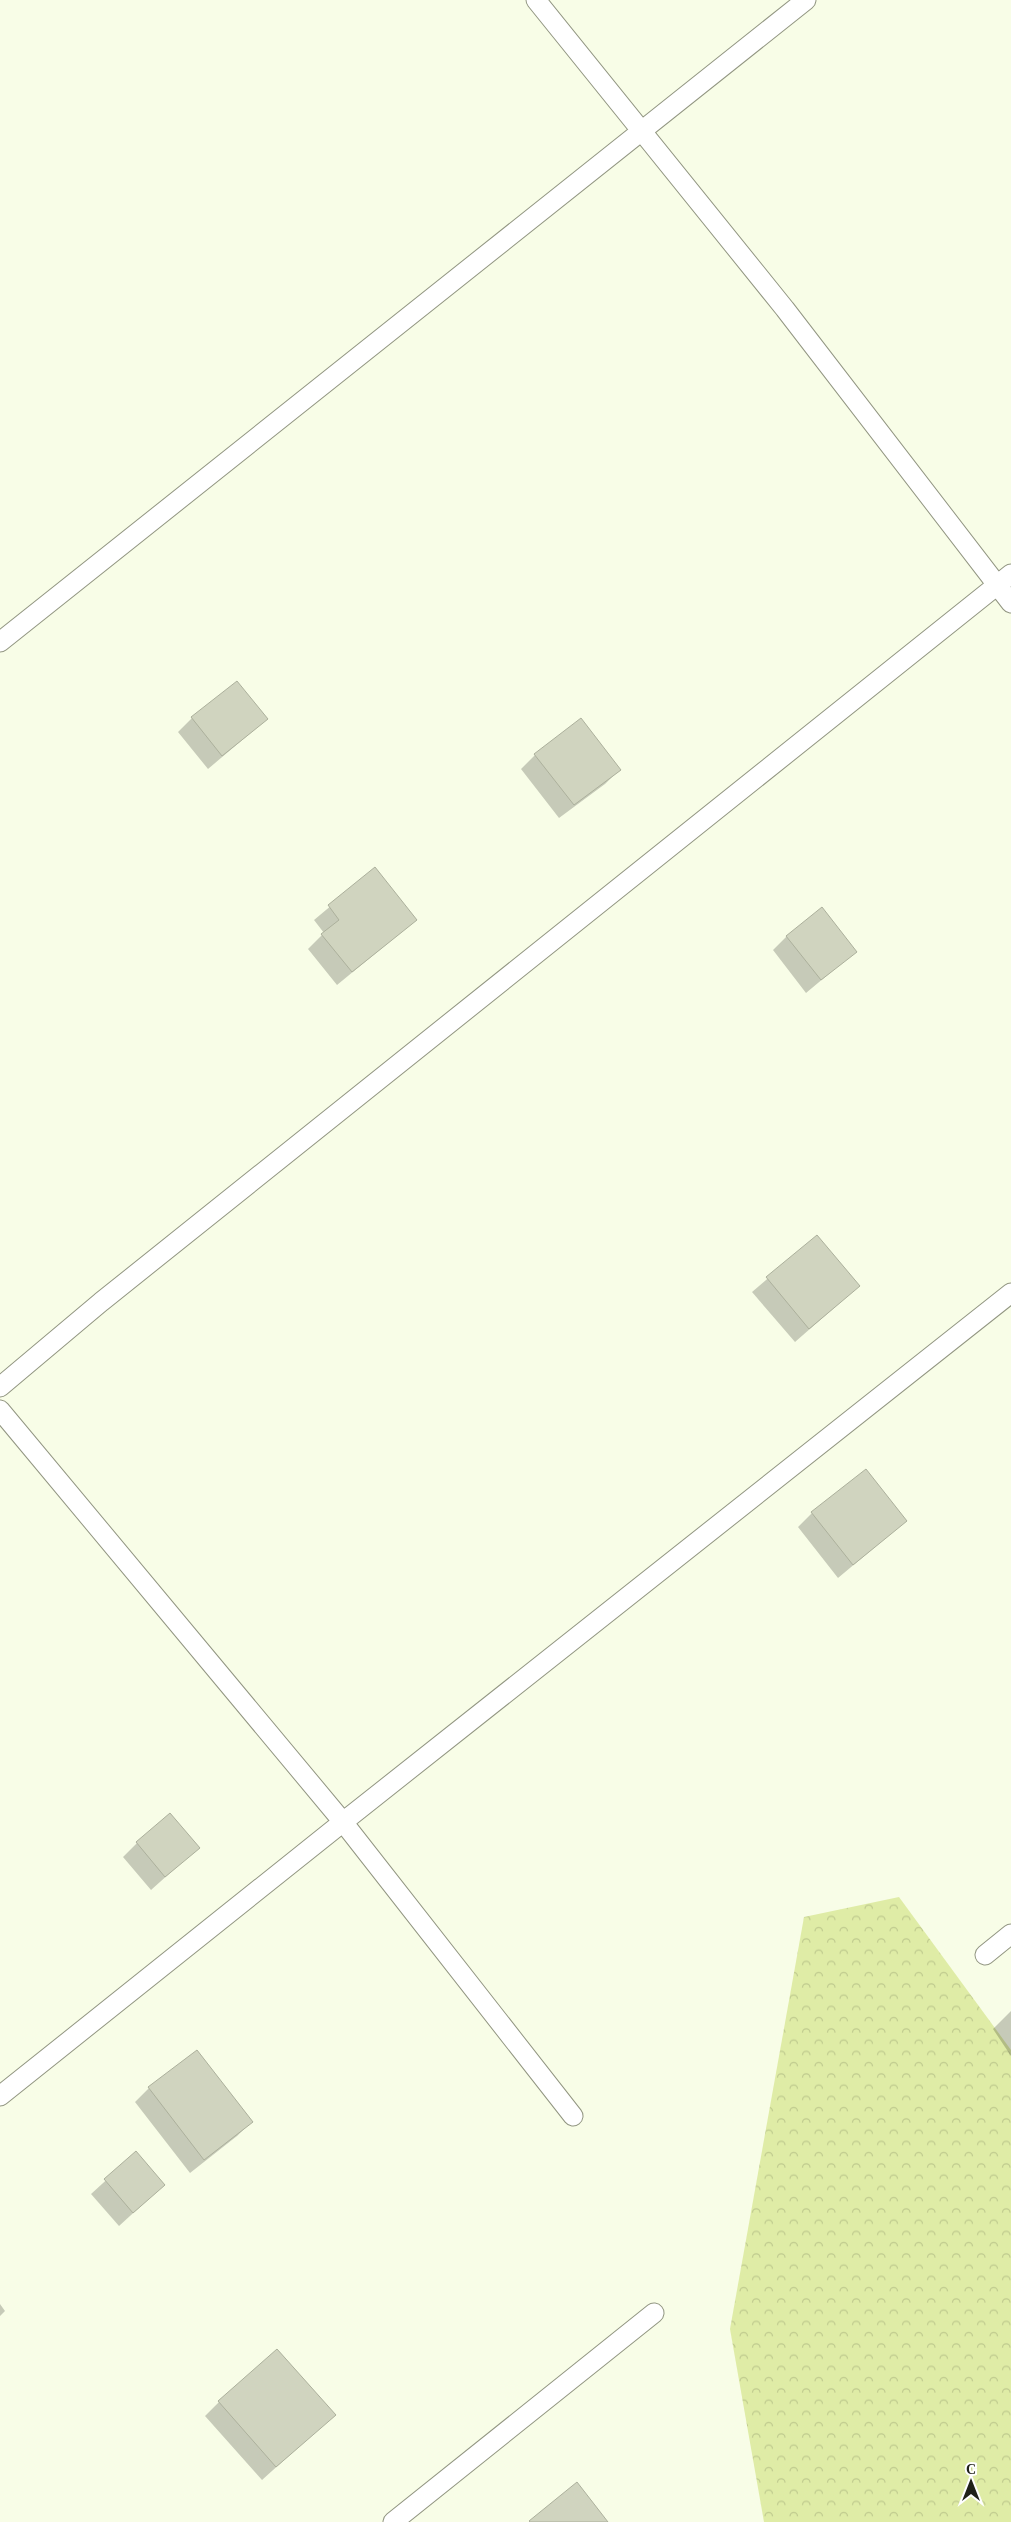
<svg xmlns="http://www.w3.org/2000/svg" width="1011" height="2522" viewBox="0 0 1011 2522" font-family="'Times New Roman',serif">
<style>
.forest{fill:url(#forest-crowns)}
.shadow{fill:#0003}
.building{fill:#d0d4bf;stroke:#acb09c}
.lines{fill:none;stroke-linecap:round;stroke-linejoin:round}
.lane-casing{stroke:#929682;stroke-width:21}
.lane{stroke:#fff;stroke-width:19}
</style>
<defs>
<pattern id="forest-crowns" width="20" height="18" patternUnits="userSpaceOnUse" patternTransform="scale(1.25)"><rect width="20" height="18" fill="#dfeca6"/><path d="M2 6a3 3 0 1 1 6 0M12 15a3 3 0 1 1 6 0" fill="none" stroke="#bfca8e"/></pattern>
</defs>
<rect width="100%" height="100%" fill="#f8fde7"/>
<path class="forest" d="M 899,1897 L 1011,2050 L 1011,2522 L 764,2522 L 730,2329 L 804,1917 Z"/>
<path class="shadow" d="M 192,718 L 267,719 L 208,769 L 178,732 Z
M 535,755 L 619,770 L 605,784 L 559,818 L 521,769 Z
M 375,869 L 416,920 L 337,985 L 308,949 L 324,933 L 314,920 Z
M 787,936 L 855,952 L 806,993 L 773,950 Z
M 817,1236 L 859,1286 L 795,1342 L 752,1292 Z
M 812,1513 L 906,1521 L 838,1578 L 798,1527 Z
M 137,1843 L 198,1848 L 151,1890 L 123,1857 Z
M 1011,2011 L 1011,2056 L 993,2029 Z
M 149,2088 L 251,2122 L 237,2136 L 190,2173 L 135,2102 Z
M 136,2153 L 164,2185 L 119,2226 L 91,2194 Z
M 0,2304 L 5,2311 L 0,2316 Z
M 219,2402 L 334,2415 L 262,2480 L 205,2416 Z"/>
<path class="building" d="M 237,681 L 268,719 L 222,756 L 191,717 Z
M 581,718 L 621,770 L 574,805 L 534,754 Z
M 375,867 L 417,920 L 352,972 L 321,934 L 339,920 L 328,905 Z
M 822,907 L 857,952 L 821,980 L 786,936 Z
M 817,1235 L 860,1286 L 809,1329 L 766,1277 Z
M 866,1469 L 907,1521 L 853,1565 L 811,1512 Z
M 170,1813 L 200,1848 L 165,1877 L 136,1842 Z
M 197,2050 L 253,2122 L 204,2160 L 148,2087 Z
M 136,2151 L 165,2185 L 133,2213 L 104,2179 Z
M 277,2349 L 336,2415 L 276,2467 L 218,2401 Z
M 577,2482 L 608,2522 L 530,2522 L 529,2521 Z"/>
<g class="lines">
<g class="lane-casing">
<path id="lane" d="M 536,0 L 785,309 L 1011,603
M 0,642 L 806,0
M 0,1387 L 101,1302 L 1011,574
M 0,1410 L 343,1822 L 573,2116
M 985,1955 L 1011,1934
M 0,2096 L 343,1822 L 1011,1293
M 393,2522 L 654,2313"/>
</g>
<use href="#lane" class="lane"/>
</g>
<g transform="translate(971 2482)" stroke="#ffffff" stroke-width="4" paint-order="stroke">
<path d="M0-4L9 19L0 12L-9 19Z" fill="#1f2119"/>
<text y="-8" font-size="14" font-weight="bold" text-anchor="middle" fill="#1f2119">С</text>
</g>
</svg>
